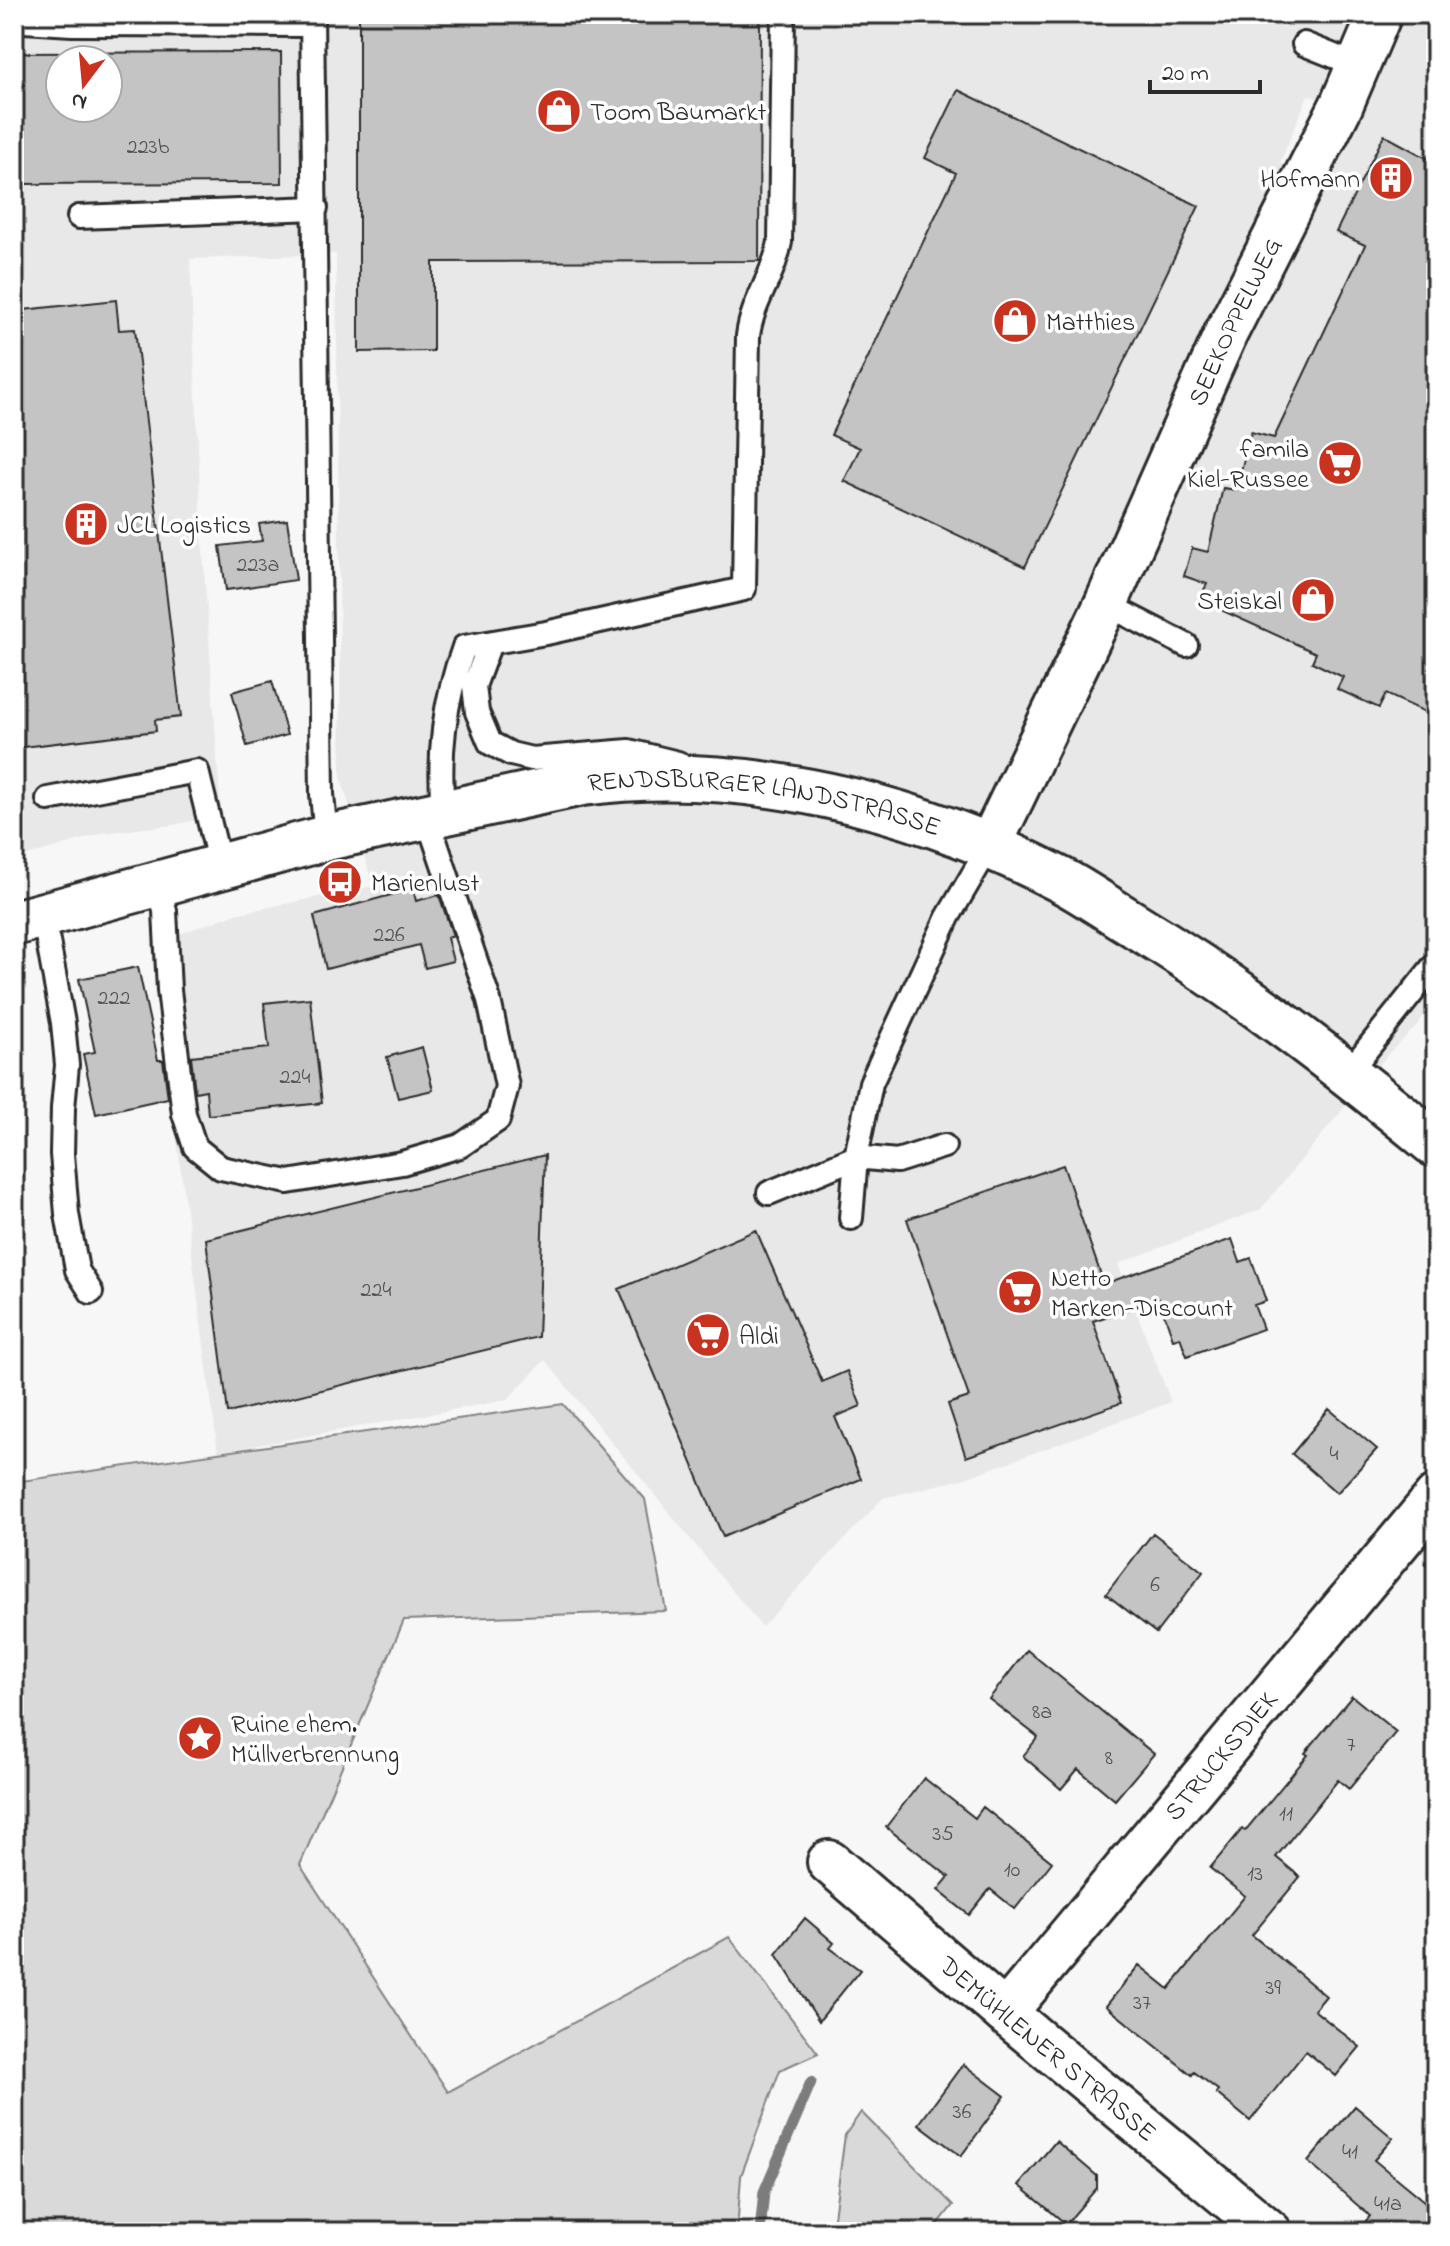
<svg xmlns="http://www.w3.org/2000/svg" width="1450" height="2246" viewBox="0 0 1450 2246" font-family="'Indie Flower',sans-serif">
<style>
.built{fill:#e8e8e8;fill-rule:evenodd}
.green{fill:#d9d9d9;stroke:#828282;stroke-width:2}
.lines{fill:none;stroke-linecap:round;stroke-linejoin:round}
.stream{stroke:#7b7b7b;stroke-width:11}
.building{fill:#c4c4c4;stroke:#2b2b2b;stroke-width:2;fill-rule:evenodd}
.service-casing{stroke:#2b2b2b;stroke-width:28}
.minor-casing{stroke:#2b2b2b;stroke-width:48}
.tertiary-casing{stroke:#2b2b2b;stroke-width:50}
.service{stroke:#fff;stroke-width:22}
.minor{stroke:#fff;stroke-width:42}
.tertiary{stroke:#fff;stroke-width:44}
.labels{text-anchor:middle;stroke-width:7;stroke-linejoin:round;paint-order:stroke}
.number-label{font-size:22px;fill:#515151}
.poi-label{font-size:26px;fill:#2b2b2b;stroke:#fff;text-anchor:start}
.street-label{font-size:26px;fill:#2b2b2b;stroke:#fff}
</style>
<rect width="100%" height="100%" fill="#f7f7f7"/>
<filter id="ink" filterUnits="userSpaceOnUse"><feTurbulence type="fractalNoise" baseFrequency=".0125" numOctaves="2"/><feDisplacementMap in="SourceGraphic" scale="16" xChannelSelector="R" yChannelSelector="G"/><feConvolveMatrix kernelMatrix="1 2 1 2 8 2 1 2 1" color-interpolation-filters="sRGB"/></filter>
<g filter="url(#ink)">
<path class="built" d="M 14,14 L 1436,14 L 1436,995 L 1417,1026 L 1389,1053 L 1261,1209 L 1118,1264 L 1171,1402 L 963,1479 L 883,1498 L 762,1627 L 545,1360 L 507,1400 L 218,1452 L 151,944 L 235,914 L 373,886 L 341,777 L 336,254 L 190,259 L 202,536 L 221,815 L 172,825 L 103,833 L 14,860 ZM 60,60 L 108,60 L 108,108 L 60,108 ZM 1308,95 L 1361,115 L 1326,185 L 1280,163 Z"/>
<path class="green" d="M 563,1404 L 645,1499 L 666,1611 L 404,1620 L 300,1865 L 448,2092 L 729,1937 L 818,2053 L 780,2070 L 741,2176 L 737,2232 L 14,2232 L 14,1482 Z
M 861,2112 L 953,2205 L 932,2232 L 832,2232 L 845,2135 Z"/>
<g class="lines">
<path class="stream" d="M 760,2232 L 764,2192 L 811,2082"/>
</g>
<path class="building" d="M 359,14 L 760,14 L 759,261 L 433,262 L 433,351 L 359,352 Z
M 281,52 L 282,183 L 14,184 L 14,53 ZM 60,60 L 108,60 L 108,108 L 60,108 Z
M 958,90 L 1199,206 L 1025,567 L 844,481 L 860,448 L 831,435 L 956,173 L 925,158 Z
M 1384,135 L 1436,163 L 1436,717 L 1386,694 L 1379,708 L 1337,689 L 1343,677 L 1312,662 L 1316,653 L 1199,600 L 1207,584 L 1184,576 L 1192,548 L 1208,552 L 1223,488 L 1236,490 L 1251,432 L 1274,438 L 1365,245 L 1336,232 Z
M 116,300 L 119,330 L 135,329 L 181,717 L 155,720 L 156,731 L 14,748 L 14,311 Z
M 287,520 L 296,580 L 226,590 L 220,546 L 262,541 L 259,524 Z
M 272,681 L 287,735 L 247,746 L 232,692 Z
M 413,889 L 416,901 L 439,895 L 453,936 L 447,938 L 453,961 L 425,968 L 419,945 L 326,969 L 314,916 Z
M 138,967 L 158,1060 L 163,1060 L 168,1098 L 96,1114 L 83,1054 L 95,1052 L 79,979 Z
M 310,998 L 322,1103 L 208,1115 L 206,1090 L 195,1092 L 191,1056 L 269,1048 L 264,1003 Z
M 422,1047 L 433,1090 L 398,1098 L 387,1057 Z
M 545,1155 L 538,1337 L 228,1413 L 206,1239 Z
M 1063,1165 L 1104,1284 L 1232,1239 L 1240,1262 L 1251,1258 L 1266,1301 L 1254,1305 L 1263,1329 L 1187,1356 L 1180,1337 L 1173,1339 L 1159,1299 L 1093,1321 L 1121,1403 L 966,1457 L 948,1404 L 969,1397 L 907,1219 Z
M 756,1230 L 822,1382 L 847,1371 L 861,1406 L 835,1417 L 861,1479 L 723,1537 L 619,1289 Z
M 1329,1409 L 1377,1449 L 1337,1493 L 1292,1454 Z
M 1153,1533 L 1203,1572 L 1156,1633 L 1106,1594 Z
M 1027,1650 L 1154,1754 L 1115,1800 L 1078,1769 L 1061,1789 L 1023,1756 L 1038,1737 L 989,1699 Z
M 1352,1696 L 1396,1732 L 1349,1789 L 1338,1780 L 1276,1857 L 1300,1877 L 1252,1935 L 1326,1996 L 1314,2010 L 1360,2047 L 1336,2076 L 1306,2051 L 1250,2121 L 1216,2093 L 1218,2090 L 1194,2072 L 1192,2075 L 1106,2006 L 1139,1965 L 1169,1989 L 1245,1896 L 1210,1868 L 1242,1829 L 1245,1831 L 1308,1755 L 1305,1753 Z
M 924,1778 L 975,1818 L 983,1807 L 1052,1862 L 1015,1909 L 990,1889 L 969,1915 L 938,1890 L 949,1877 L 886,1827 Z
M 805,1918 L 834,1943 L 830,1948 L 860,1970 L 819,2021 L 776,1954 Z
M 963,2064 L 1005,2096 L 961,2156 L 919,2124 Z
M 1355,2106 L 1393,2138 L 1374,2160 L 1436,2211 L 1436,2232 L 1357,2232 L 1370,2216 L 1308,2162 Z
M 1056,2141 L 1097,2176 L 1097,2188 L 1066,2224 L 1019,2185 Z"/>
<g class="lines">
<g class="service-casing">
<path id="service" d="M 21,14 L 24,21 L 72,24 L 312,25
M 312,14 L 322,794 L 326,838
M 1304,44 L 1359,66
M 79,217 L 316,208
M 1106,604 L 1186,645
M 490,643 L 474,686 L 477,712 L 490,743 L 511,754 L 532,759 L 629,751 L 678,763
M 48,799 L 197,771 L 220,865
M 443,812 C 438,754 444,702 464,647 L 546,633 L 744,589 L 748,336 C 752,302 774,276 780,242 L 783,14
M 159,882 L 165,911 L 169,990 L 184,1114 L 195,1147 L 221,1168 L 288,1182 L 402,1163 L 460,1146 L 498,1120 L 507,1086 L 489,1000 L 427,817
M 43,914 L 63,1023 L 67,1065 L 63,1108 L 62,1154 L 67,1214 L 77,1270 L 91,1292
M 1348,1073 L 1432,968
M 769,1193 L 856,1157 L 897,1161 L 944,1146
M 851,1218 L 856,1157 L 871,1083 L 948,917 L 989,847"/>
</g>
<g class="minor-casing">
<g id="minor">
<path id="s1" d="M 989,847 L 1106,604 L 1226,333 L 1341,106 L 1380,14"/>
<path id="s2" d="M 829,1862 L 1005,2013 L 1270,2232"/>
<path id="s3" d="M 1005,2013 L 1436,1497"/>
</g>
</g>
<g class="tertiary-casing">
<g id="tertiary">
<path id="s4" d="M 14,923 L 326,838 L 582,783 C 744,762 917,805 1061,880 C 1086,893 1109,910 1133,924 C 1241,989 1339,1065 1436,1145"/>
</g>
</g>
<use href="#service" class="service"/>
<use href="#minor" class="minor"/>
<use href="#tertiary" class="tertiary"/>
</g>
</g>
<defs>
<g id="shop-disc" transform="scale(2.3)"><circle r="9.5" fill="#c8321e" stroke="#fff"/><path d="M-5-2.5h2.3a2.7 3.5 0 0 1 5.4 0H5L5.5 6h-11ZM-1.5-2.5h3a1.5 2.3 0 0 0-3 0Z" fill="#fff"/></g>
<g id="building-disc" transform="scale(2.3)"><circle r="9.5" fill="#c8321e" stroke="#fff"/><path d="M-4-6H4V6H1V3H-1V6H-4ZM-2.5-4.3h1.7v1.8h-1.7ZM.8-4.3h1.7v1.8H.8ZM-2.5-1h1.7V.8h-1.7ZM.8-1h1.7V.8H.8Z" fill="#fff"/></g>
<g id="supermarket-disc" transform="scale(2.3)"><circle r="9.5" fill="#c8321e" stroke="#fff"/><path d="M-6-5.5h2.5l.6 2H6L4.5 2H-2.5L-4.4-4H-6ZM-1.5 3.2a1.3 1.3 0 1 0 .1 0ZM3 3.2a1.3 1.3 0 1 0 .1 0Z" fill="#fff"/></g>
<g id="bus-disc" transform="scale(2.3)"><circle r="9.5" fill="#c8321e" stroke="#fff"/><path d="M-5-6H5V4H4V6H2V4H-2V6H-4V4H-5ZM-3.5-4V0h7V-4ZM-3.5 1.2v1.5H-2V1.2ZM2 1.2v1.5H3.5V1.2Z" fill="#fff"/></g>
<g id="sight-disc" transform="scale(2.3)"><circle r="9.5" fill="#c8321e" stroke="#fff"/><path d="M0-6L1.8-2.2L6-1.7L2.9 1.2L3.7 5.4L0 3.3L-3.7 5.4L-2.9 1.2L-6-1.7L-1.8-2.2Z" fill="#fff"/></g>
</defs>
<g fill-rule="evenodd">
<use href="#shop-disc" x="559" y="111"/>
<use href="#building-disc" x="1391" y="178"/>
<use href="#shop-disc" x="1015" y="321"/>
<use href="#supermarket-disc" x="1340" y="463"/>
<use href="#building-disc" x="86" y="524"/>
<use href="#shop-disc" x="1313" y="600"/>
<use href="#bus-disc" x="340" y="882"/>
<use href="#supermarket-disc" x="1020" y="1292"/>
<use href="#supermarket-disc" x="708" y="1335"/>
<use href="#sight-disc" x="200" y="1738"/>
</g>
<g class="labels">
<g class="number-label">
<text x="148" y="153">223b</text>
<text x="258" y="571">223a</text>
<text x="389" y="941">226</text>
<text x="114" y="1004">222</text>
<text x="295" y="1083">224</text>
<text x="376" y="1296">224</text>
<text x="1334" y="1460">4</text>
<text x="1155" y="1591">6</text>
<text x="1042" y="1718">8a</text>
<text x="1351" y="1751">7</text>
<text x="1109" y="1764">8</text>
<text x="1286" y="1820">11</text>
<text x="943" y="1840">35</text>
<text x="1012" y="1876">10</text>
<text x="1255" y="1880">13</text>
<text x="1273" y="1994">39</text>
<text x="1142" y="2009">37</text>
<text x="962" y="2118">36</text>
<text x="1350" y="2158">41</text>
<text x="1388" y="2210">41a</text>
</g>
<g class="poi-label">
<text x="590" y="120">Toom Baumarkt</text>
<text x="1360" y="187" text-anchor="end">Hofmann</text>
<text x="1046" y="330">Matthies</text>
<text x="1309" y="457" text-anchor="end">famila<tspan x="1309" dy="30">Kiel-Russee</tspan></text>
<text x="117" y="533">JCL Logistics</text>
<text x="1282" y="609" text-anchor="end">Steiskal</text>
<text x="371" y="891">Marienlust</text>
<text x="1051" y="1286">Netto<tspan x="1051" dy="30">Marken-Discount</tspan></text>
<text x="739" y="1344">Aldi</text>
<text x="231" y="1732">Ruine ehem.<tspan x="231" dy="30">Müllverbrennung</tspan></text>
</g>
<g class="street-label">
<text dy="9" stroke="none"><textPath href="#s1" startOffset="580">SEEKOPPELWEG</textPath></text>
<text dy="9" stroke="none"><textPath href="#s4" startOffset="770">RENDSBURGER LANDSTRASSE</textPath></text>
<text dy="9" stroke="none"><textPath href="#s3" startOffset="336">STRUCKSDIEK</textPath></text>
<text dy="9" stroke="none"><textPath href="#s2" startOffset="288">DEMÜHLENER STRASSE</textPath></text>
</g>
</g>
<rect width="1450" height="2246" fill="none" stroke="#fff" stroke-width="48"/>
<rect x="24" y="24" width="1402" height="2198" fill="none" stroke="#2b2b2b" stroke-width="3" filter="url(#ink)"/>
<g transform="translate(84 84) rotate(196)"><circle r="38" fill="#ffffff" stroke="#aaaaaa" stroke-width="2"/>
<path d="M0-6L14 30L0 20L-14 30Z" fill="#c8321e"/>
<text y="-12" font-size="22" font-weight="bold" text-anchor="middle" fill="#2b2b2b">N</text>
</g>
<path d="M1150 80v12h110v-12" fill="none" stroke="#2b2b2b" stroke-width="4"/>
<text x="1162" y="80" font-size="24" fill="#2b2b2b" stroke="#ffffff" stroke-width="6" paint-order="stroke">20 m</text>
</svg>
